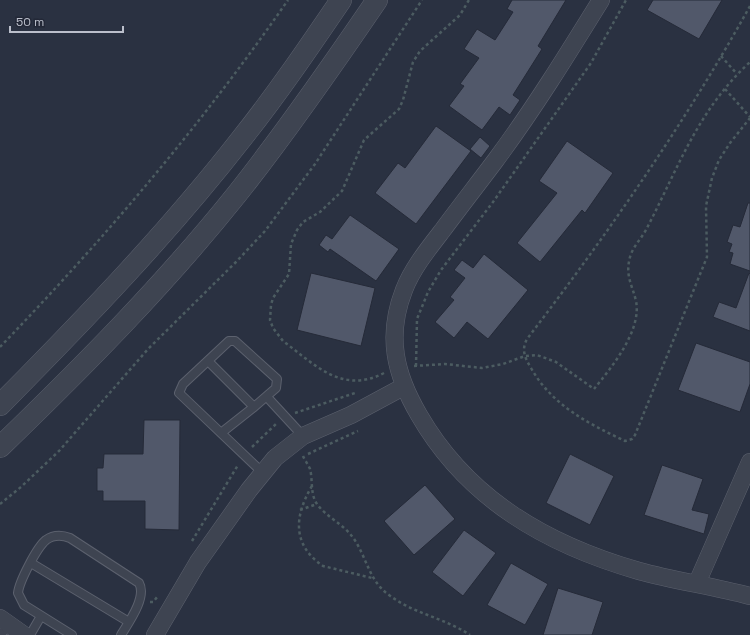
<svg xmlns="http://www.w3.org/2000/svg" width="750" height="635" viewBox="0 0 750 635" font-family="'Space Grotesk',sans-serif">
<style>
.building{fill:#51586a;stroke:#252a38}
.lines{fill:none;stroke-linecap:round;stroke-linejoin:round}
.service-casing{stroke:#5c616e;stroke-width:10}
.minor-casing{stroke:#5c616e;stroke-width:18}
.tertiary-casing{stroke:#5c616e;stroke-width:22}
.path{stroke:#4c5c61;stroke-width:2.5;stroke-dasharray:3 3;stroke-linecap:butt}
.service{stroke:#3e4451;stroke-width:8}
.minor{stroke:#3e4451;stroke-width:17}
.tertiary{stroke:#3e4451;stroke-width:21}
</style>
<rect width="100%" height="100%" fill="#2a3141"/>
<path class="building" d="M 512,0 L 566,0 L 538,46 L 542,49 L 513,95 L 520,100 L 510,115 L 499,107 L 482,130 L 449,106 L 464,86 L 460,84 L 479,58 L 464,49 L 477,29 L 495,40 L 513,12 L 507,9 Z
M 653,0 L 722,0 L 699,39 L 647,10 Z
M 436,126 L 471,151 L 416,224 L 375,193 L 398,163 L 405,168 Z
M 480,137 L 490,146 L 481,158 L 470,149 Z
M 567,141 L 613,173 L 585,213 L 582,210 L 540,262 L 517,243 L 557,193 L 539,181 Z
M 748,203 L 750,203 L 750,271 L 730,264 L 733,253 L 729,252 L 732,244 L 727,242 L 733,225 L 740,227 Z
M 350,215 L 399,249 L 376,281 L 330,249 L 328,252 L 319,245 L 326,235 L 332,239 Z
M 484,254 L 528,290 L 488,339 L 467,322 L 454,338 L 435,322 L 454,300 L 450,297 L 465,278 L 454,270 L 462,260 L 473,268 Z
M 311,273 L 375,288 L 361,346 L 297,330 Z
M 749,273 L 750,274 L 750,331 L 713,317 L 719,302 L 736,308 Z
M 696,343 L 750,362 L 750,384 L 740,412 L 678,390 Z
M 144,420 L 180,420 L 179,530 L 145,529 L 145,501 L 103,501 L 103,491 L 97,491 L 97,468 L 103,468 L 104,454 L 143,454 Z
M 570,454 L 614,476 L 590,525 L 546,503 Z
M 662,465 L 703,479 L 692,510 L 709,514 L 704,534 L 644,515 Z
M 425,485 L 455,519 L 414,555 L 384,521 Z
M 464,530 L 496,553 L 463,596 L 432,572 Z
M 511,563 L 548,584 L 525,625 L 487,605 Z
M 558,588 L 603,602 L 592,635 L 543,635 Z"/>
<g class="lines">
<g class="service-casing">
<path id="service" d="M 208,361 L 254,407 L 221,433
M 267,397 L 303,436
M 254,407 L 276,388 L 277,379 L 235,341 L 229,341 L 183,384 L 179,393 L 263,473
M 31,563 L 129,622
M 0,635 L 10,625
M 30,635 L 41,616
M 72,635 L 24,605 L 18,593 C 19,582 37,547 46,540 C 53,535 62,535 70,538 L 139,583 C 147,597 129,622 121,635"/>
</g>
<g class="minor-casing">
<path id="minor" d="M 601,0 C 567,55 533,110 495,161 C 477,185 459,208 442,231 C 428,249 412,269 404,290 C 386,336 395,374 419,415 C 468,500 548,545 639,571 C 675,581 713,586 750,596
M 697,583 L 750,462
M 0,618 L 24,635
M 155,635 L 198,562 L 249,490 L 275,458 L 303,436 L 351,415 L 403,387"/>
</g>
<g class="tertiary-casing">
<path id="tertiary" d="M 0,405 C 85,319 168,233 242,138 C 277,94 309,47 341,0
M 0,447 C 83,367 165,284 237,194 C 287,131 332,66 377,0"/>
</g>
<path class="path" d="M 750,6 C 685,123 609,232 527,339 C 521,350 525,358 531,368 C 552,405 587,423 625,441 L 632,439 L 635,435 L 707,257 L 706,206 L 712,178 L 719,160 L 730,143 L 750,118
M 721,56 L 737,74
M 725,89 L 750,117
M 0,347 C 105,238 202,124 288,0
M 414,366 L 445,364 L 482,368 L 503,364 L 525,356 L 537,355 L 556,362 L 594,389 C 611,368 642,331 636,301 C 632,284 625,276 630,257 C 633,246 643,237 648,226 C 679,166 698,110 750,62
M 416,366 L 417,319 L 428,292 L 441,270 L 493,202 L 591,63 L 626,0
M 384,373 C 342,395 314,364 283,341 L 273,328 L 270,320 L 271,305 L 273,298 L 289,274 L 291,244 L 297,230 L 303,222 L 320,212 L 342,191 L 364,140 L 399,109 L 403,100 L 413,62 L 420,51 L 460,15 L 469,0
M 295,413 L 355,393
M 252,447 L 277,423
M 308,454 L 358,431
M 303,456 C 304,459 308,464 310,469 C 313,480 310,494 317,504 C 326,517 344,524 354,539 C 367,558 369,581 389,595 C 414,614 445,618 470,635
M 312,486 C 294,516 292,545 323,566 L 372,578
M 0,504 L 21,487 L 59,451 L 148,349 L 236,262 L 265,231 L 315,164 L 422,0
M 300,510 L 317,504
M 192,541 L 238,465
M 150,602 L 153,602 L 158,596"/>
<use href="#service" class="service"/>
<use href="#minor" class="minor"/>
<use href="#tertiary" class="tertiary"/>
</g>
<path d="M10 26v6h113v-6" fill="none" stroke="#bbbfcb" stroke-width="2"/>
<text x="16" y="26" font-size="12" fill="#bbbfcb" stroke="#232837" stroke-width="3" paint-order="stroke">50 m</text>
</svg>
